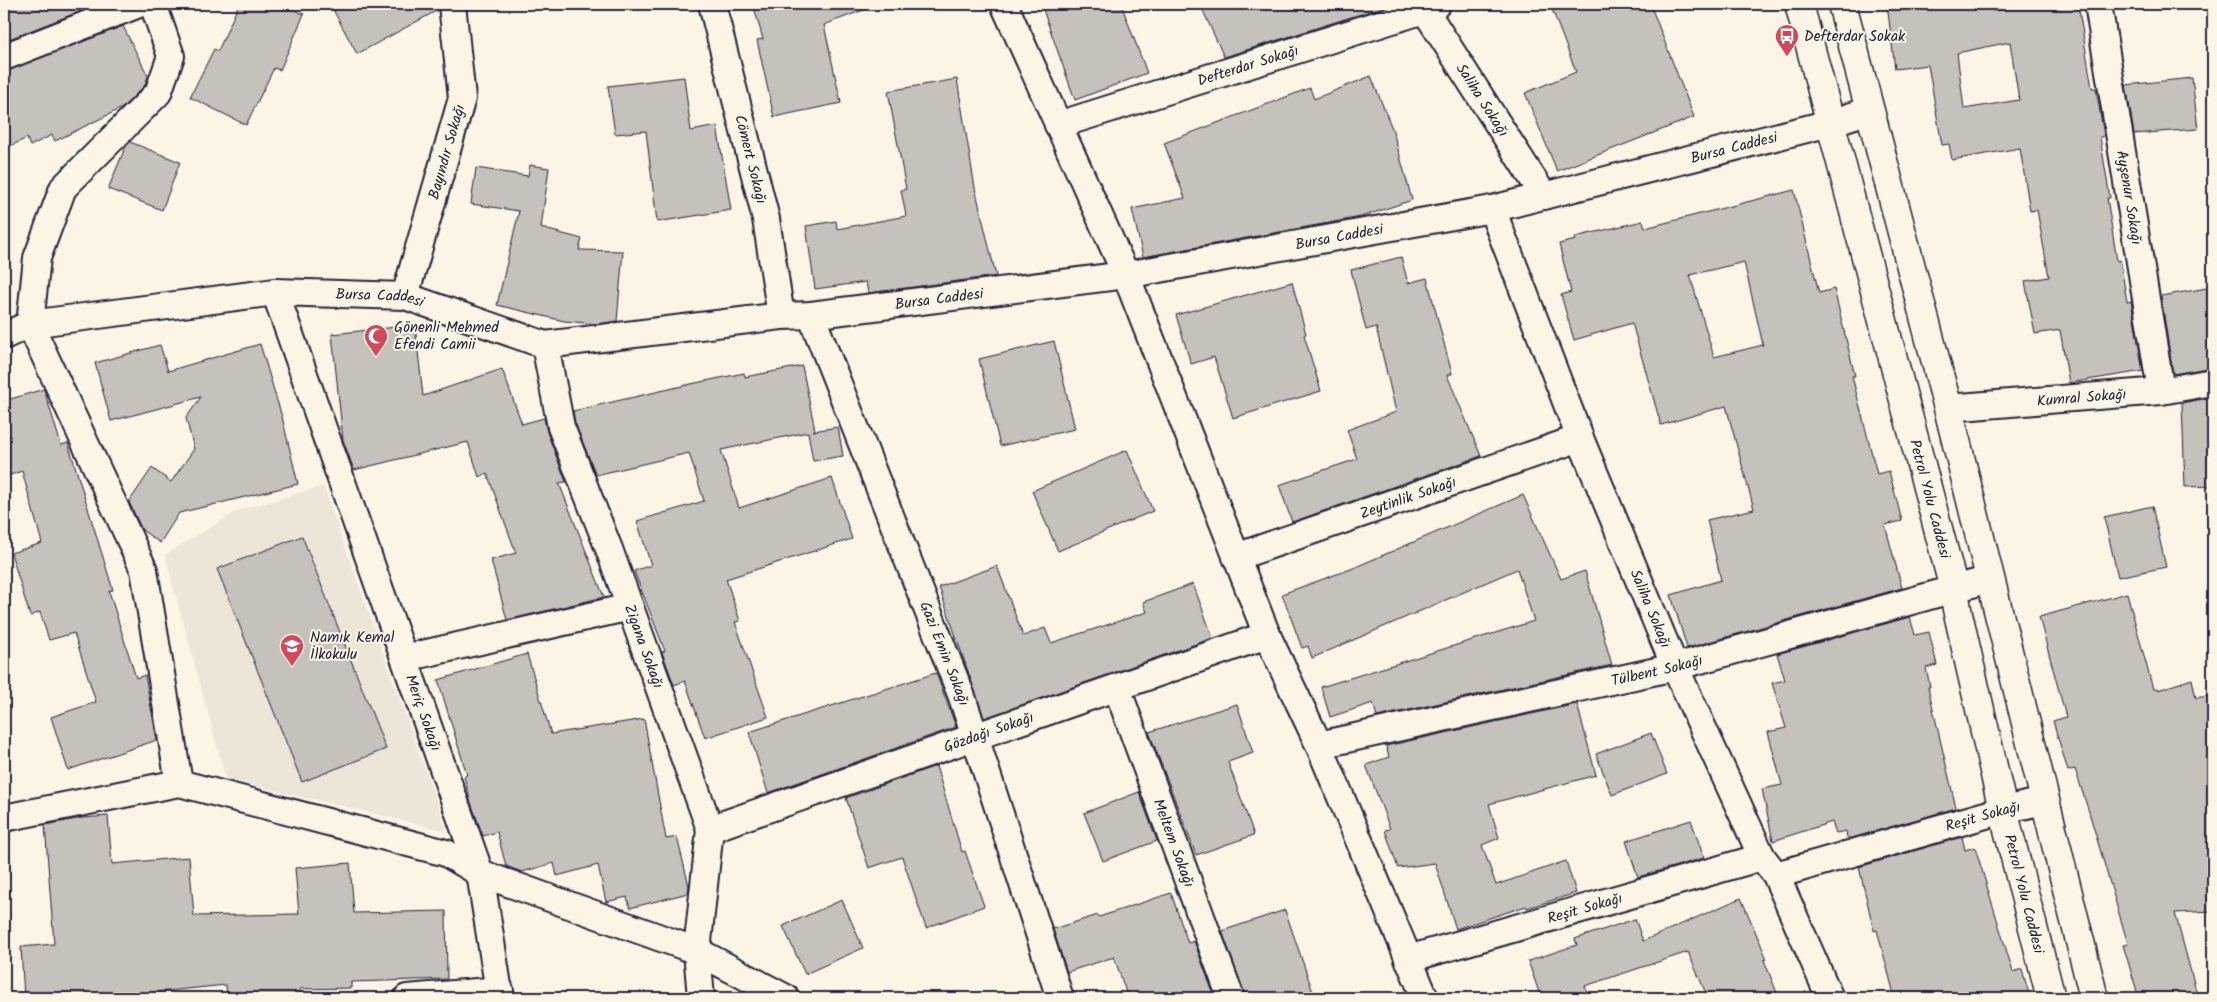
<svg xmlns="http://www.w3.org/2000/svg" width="2217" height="1002" viewBox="0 0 2217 1002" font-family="Kalam,sans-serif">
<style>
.built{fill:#ece5d8}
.building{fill:#c6c1bb;stroke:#22223b;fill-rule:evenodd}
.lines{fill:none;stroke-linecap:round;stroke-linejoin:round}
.minor-casing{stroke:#22223b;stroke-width:30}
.secondary-casing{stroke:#22223b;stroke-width:31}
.minor{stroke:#fcf5e5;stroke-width:26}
.secondary{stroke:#fcf5e5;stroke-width:28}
.labels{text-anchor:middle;stroke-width:4;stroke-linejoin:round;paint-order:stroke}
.poi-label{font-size:15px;fill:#22223b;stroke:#fcf5e5;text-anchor:start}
.street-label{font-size:15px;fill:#22223b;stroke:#fcf5e5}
</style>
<rect width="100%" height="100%" fill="#fcf5e5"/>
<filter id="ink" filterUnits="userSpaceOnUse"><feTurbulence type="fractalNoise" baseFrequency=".02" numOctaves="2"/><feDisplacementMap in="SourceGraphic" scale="10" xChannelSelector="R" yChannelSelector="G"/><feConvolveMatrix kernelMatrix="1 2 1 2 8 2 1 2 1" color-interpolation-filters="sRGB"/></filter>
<g filter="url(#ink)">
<path class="built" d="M 323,486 L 447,831 L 226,779 L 165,555 L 237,511 Z"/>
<path class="building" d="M 4,4 L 99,4 L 4,41 Z
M 239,4 L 280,4 L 304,14 L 280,70 L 274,68 L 246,125 L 190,97 L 214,49 L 218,51 Z
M 330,4 L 437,4 L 438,10 L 357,54 Z
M 753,4 L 873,4 L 874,6 L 824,25 L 841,103 L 774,117 L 757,40 L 763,39 Z
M 1041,4 L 1121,4 L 1147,73 L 1075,100 Z
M 1200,4 L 1383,4 L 1383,7 L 1224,57 Z
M 1550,4 L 1650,4 L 1694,117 L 1557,171 L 1525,93 L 1576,72 Z
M 1887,4 L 1992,4 L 1993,11 L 2029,4 L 2078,4 L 2092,88 L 2096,88 L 2104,136 L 2100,137 L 2110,198 L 2107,198 L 2117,261 L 2120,260 L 2127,302 L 2131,301 L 2143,371 L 2069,383 L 2060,330 L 2035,334 L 2025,281 L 2049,277 L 2037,210 L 2030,211 L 2020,148 L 1952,160 L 1949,144 L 1942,145 L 1928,65 L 1895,69 ZM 2010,42 L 2019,100 L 1964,109 L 1957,53 Z
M 123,26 L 148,76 L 145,85 L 122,108 L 55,141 L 52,135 L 30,146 L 27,138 L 4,149 L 4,72 Z
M 1371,76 L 1393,131 L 1412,200 L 1361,217 L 1143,257 L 1132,209 L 1185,198 L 1164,143 L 1310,88 L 1314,99 Z
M 684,77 L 691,131 L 717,126 L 731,210 L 657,222 L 646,131 L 615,134 L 608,86 Z
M 2192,78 L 2198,129 L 2134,134 L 2126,85 Z
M 957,79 L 975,188 L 996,276 L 868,293 L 866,282 L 815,289 L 806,226 L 836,221 L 837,229 L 906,216 L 901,190 L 906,189 L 888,91 Z
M 130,142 L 180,162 L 162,210 L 108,189 L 125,148 Z
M 530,165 L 549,168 L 541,228 L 582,239 L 579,250 L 623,251 L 617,321 L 597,324 L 564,321 L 497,305 L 519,211 L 471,204 L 476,168 L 528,176 Z
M 1794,190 L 1819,293 L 1834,289 L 1855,376 L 1852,376 L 1877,474 L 1889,471 L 1902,521 L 1885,525 L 1902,588 L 1687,648 L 1671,595 L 1721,580 L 1707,520 L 1754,509 L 1726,406 L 1661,425 L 1632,323 L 1574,340 L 1561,295 L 1571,292 L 1559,244 L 1576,240 L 1575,237 L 1643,221 L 1645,228 ZM 1744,262 L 1763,345 L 1714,357 L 1690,275 Z
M 1401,257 L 1408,283 L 1427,278 L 1452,374 L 1447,375 L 1481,456 L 1292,522 L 1279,485 L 1357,459 L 1347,430 L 1396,412 L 1376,327 L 1366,330 L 1351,270 Z
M 1292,282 L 1306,334 L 1304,335 L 1321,391 L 1233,418 L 1214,357 L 1191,364 L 1176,315 Z
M 2207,288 L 2213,322 L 2213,367 L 2173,374 L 2161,296 Z
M 415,325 L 423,396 L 502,369 L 522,424 L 544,418 L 547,432 L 566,482 L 559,483 L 604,597 L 507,620 L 491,560 L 516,553 L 487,473 L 479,477 L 468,442 L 354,470 L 343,440 L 332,334 Z
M 1054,341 L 1075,429 L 1000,446 L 979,359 Z
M 260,344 L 282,417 L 298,484 L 179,513 L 160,543 L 142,530 L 129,502 L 152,468 L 171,482 L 194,449 L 186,418 L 201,397 L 111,421 L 95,363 L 160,345 L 168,371 Z
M 802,366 L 815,430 L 813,431 L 838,427 L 843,456 L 813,461 L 808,432 L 721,450 L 739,508 L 832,478 L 852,539 L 726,579 L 740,621 L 735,622 L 768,717 L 705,738 L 685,681 L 674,685 L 662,652 L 665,651 L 634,571 L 651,565 L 637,521 L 704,501 L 689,453 L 596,475 L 575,423 L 573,411 L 691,384 L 744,373 L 745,377 Z
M 44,389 L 61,445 L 68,443 L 113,590 L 109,591 L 136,678 L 145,675 L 157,740 L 68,770 L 51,717 L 96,702 L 74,633 L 49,640 L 40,612 L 30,616 L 11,553 L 42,543 L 22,471 L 4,477 L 4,401 Z
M 2213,397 L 2213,486 L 2185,487 L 2182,403 Z
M 1127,450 L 1153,511 L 1058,551 L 1032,491 Z
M 1523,495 L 1561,579 L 1585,571 L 1612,665 L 1377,717 L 1373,703 L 1330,717 L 1321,687 L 1534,621 L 1517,569 L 1312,658 L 1308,646 L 1302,648 L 1282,594 L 1351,569 Z
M 2152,506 L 2166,567 L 2118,577 L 2104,517 Z
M 302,536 L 386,749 L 302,782 L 217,569 Z
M 997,566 L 1023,636 L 1045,628 L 1051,643 L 1147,612 L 1143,602 L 1193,584 L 1213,638 L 984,718 L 939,587 Z
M 2127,593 L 2153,689 L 2157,688 L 2158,690 L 2192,679 L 2196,698 L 2213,695 L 2213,911 L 2175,913 L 2198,998 L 2139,998 L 2123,945 L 2128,944 L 2089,812 L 2075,769 L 2068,771 L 2053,721 L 2066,717 L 2039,617 Z
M 1910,617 L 1915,635 L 1929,632 L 1937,665 L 1926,668 L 1930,687 L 1928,687 L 1956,808 L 1852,838 L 1847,838 L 1846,831 L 1836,833 L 1832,822 L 1773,841 L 1762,789 L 1782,785 L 1768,732 L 1786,728 L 1772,683 L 1785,680 L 1777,654 Z
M 527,654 L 551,734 L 644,719 L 666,839 L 677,837 L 689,886 L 688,893 L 630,908 L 627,897 L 606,902 L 598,865 L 557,876 L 554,863 L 522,872 L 506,866 L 497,832 L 483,836 L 470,800 L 464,776 L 467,775 L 438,680 Z
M 936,673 L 956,727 L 768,793 L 749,732 Z
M 1237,704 L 1253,753 L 1228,762 L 1254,835 L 1196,855 L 1149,732 Z
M 1577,704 L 1596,775 L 1489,804 L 1499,838 L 1482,845 L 1496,885 L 1566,861 L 1576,893 L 1527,908 L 1526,906 L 1456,929 L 1435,863 L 1398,868 L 1385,830 L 1390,829 L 1366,765 L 1389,757 L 1386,746 Z
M 1651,733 L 1667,774 L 1612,795 L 1596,754 Z
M 936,766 L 962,852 L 965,851 L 984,906 L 926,928 L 902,857 L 869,868 L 846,798 Z
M 1139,792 L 1157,841 L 1103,861 L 1084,813 Z
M 108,816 L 112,864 L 189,857 L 194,916 L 299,914 L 295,868 L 350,863 L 354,913 L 446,911 L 447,979 L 351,982 L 351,988 L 300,989 L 300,998 L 227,998 L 226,985 L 99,998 L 24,998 L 21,947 L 54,944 L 45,825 L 82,818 Z
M 1691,820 L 1704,858 L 1638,877 L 1626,841 Z
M 1962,837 L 1965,850 L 1975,847 L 2013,972 L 2022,969 L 2030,998 L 1895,998 L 1877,930 L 1874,931 L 1859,867 Z
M 1171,893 L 1188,943 L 1194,941 L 1215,998 L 1128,998 L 1114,957 L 1067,972 L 1053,929 L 1098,915 L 1099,917 Z
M 1741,898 L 1767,959 L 1764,960 L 1779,998 L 1708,998 L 1688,952 L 1585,986 L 1589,998 L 1541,998 L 1528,961 L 1577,945 L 1575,939 L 1635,919 L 1643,941 Z
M 842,900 L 863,948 L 805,974 L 783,926 Z
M 1285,910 L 1315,998 L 1246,998 L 1222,931 Z"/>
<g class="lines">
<g class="minor-casing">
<g id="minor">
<path d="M 153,4 L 171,56 L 158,93 L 63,188 L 37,258 L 30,324 L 144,570 L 179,783"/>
<path id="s1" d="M 712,4 L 766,219 L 781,316"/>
<path d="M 1004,4 L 1126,275 L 1267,635 L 1319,745 L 1425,998"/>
<path id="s2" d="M 1421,4 L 1544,196"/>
<path id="s3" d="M 2098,4 L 2161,391"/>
<path d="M 4,57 L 139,4"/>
<path id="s4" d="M 1058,125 L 1424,10 L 1437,4"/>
<path id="s5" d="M 1492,209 L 1580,438 L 1675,667 L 1762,857 L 1776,875 L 1830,998"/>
<path id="s6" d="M 275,292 L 480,873 L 500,998"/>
<path id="s7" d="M 405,296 L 462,98 L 452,4"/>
<path id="s8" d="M 811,315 L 962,697 L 1060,998"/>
<path id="s9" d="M 4,336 L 30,324 L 275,292 L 405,296 L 545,345 L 781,316 L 811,315 L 1126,275 L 1492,209 L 1830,123 L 1870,110"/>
<path id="s10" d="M 545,345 L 561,427 L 609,549 L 710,829 L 697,951 L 701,998"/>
<path id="s11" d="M 1948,408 L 2161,391 L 2213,382"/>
<path id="s12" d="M 1236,557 L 1580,438"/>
<path d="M 405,658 L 630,607"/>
<path id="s13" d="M 1117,688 L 1231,998"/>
<path id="s14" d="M 1319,745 L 1675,667 L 1990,579"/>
<path d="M 4,818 L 179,783 L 446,853 L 480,873 L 697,951 L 786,998"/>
<path id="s15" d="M 710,829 L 1267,635"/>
<path id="s16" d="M 1776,875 L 2003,810 L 2045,801"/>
<path id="s17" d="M 1408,959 L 1762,857"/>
<path d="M 407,998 L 500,990"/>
</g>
</g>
<g class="secondary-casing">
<g id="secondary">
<path id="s18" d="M 1799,4 L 1954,589 L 1957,609 L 2003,810 L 2051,998"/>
<path d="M 1842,4 L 1948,408 L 2094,998"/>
</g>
</g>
<use href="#minor" class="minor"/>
<use href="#secondary" class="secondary"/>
</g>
</g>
<defs>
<g id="bus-pin" transform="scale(1.25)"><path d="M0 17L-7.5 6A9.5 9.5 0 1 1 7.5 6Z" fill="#d1495b" stroke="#fcf5e5"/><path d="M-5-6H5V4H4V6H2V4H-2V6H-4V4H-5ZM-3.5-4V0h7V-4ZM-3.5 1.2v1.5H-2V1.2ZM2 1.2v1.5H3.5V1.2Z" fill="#fff"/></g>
<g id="mosque-pin" transform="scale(1.25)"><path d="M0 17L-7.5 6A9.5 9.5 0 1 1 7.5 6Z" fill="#d1495b" stroke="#fcf5e5"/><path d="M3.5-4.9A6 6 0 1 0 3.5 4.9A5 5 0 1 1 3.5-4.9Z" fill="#fff"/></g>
<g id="school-pin" transform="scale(1.25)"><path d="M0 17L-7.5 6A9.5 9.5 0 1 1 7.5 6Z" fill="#d1495b" stroke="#fcf5e5"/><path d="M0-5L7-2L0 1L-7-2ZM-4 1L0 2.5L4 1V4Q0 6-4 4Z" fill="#fff"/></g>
</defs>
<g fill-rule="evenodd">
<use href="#bus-pin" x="1787" y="36"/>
<use href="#mosque-pin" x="376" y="336"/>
<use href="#school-pin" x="292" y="646"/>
</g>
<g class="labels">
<g class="poi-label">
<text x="1804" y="41">Defterdar Sokak</text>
<text x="394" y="332">Gönenli Mehmed<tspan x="394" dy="17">Efendi Camii</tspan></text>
<text x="310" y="642">Namık Kemal<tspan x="310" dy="17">İlkokulu</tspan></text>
</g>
<g class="street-label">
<text dy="5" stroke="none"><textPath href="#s4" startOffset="199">Defterdar Sokağı</textPath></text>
<text dy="5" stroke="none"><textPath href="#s2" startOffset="114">Saliha Sokağı</textPath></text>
<text dy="5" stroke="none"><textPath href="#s9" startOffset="1761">Bursa Caddesi</textPath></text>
<text dy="5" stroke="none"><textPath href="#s7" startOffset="150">Bayındır Sokağı</textPath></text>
<text dy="5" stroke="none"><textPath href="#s1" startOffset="160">Cömert Sokağı</textPath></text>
<text dy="5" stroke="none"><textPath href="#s3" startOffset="196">Ayşenur Sokağı</textPath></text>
<text dy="5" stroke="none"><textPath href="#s9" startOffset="1356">Bursa Caddesi</textPath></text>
<text dy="5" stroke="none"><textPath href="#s9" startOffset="381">Bursa Caddesi</textPath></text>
<text dy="5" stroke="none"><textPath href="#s9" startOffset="951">Bursa Caddesi</textPath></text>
<text dy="5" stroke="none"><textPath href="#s11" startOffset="134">Kumral Sokağı</textPath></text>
<text dy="5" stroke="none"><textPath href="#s12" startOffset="182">Zeytinlik Sokağı</textPath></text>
<text dy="5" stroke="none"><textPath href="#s18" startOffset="512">Petrol Yolu Caddesi</textPath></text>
<text dy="5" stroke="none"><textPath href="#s5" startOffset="430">Saliha Sokağı</textPath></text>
<text dy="5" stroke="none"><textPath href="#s10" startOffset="318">Zigana Sokağı</textPath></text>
<text dy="5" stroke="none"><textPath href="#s8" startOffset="364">Gazi Emin Sokağı</textPath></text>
<text dy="5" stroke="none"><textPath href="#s14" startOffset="346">Tülbent Sokağı</textPath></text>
<text dy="5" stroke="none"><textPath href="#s6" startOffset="446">Meriç Sokağı</textPath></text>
<text dy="5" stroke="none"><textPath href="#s15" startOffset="295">Gözdağı Sokağı</textPath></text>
<text dy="5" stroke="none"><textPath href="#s16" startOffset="215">Reşit Sokağı</textPath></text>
<text dy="5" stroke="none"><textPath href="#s13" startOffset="165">Meltem Sokağı</textPath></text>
<text dy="5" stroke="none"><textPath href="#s18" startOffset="918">Petrol Yolu Caddesi</textPath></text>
<text dy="5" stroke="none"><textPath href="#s17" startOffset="184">Reşit Sokağı</textPath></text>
</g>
</g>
<rect width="2217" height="1002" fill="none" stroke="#fcf5e5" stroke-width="20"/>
<rect x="10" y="10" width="2197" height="982" fill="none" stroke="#22223b" stroke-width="2" filter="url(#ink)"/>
</svg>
